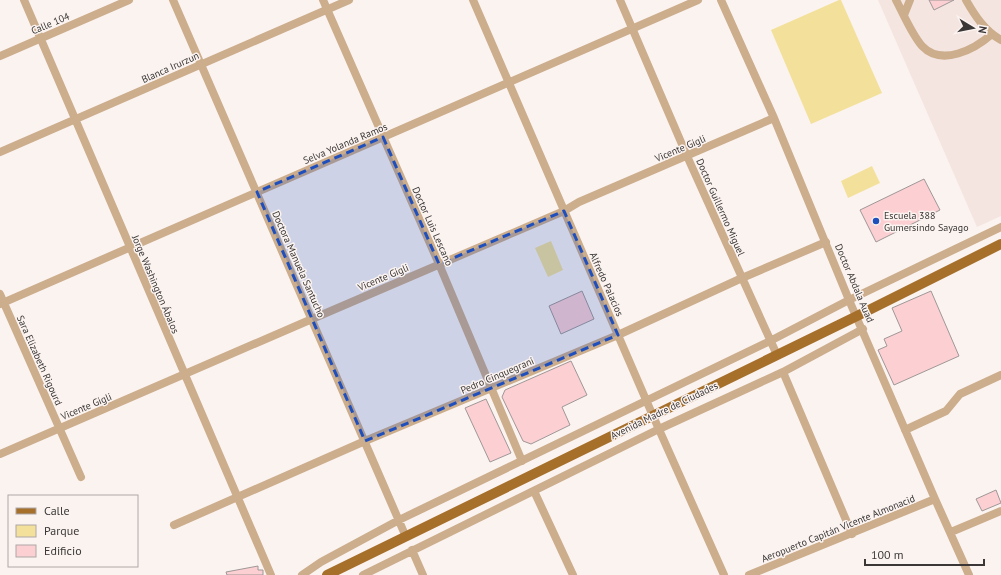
<svg xmlns="http://www.w3.org/2000/svg" width="1001" height="575" viewBox="0 0 1001 575" font-family="'PT Sans',sans-serif">
<style>
.built{fill:#f5e5e0}
.green{fill:#f3e19b}
.building{fill:#fccfd2;stroke:#9f9797}
.lines{fill:none;stroke-linecap:round;stroke-linejoin:round}
.minor{stroke:#ccad8c;stroke-width:8}
.major{stroke:#a66f2a;stroke-width:10}
.marked{fill:#1f4fbc;fill-opacity:0.2;stroke:#1f4fbc;stroke-width:3;stroke-dasharray:8 5;stroke-linejoin:round}
.poi-dot{fill:#1f4fbc;stroke:#fbf3f0;stroke-width:1.5}
.labels{text-anchor:middle;stroke-width:3;stroke-linejoin:round;paint-order:stroke}
.street-label{font-size:10px;fill:#3a3736;stroke:#fbf3f0}
.poi-label{font-size:10px;fill:#3a3736;stroke:#fbf3f0;text-anchor:start}
</style>
<rect width="100%" height="100%" fill="#fbf3f0"/>
<path class="built" d="M 878,0 L 1001,0 L 1001,216 L 977,227 Z"/>
<path class="green" d="M 839,0 L 841,0 L 882,93 L 811,124 L 771,30 Z
M 872,166 L 880,183 L 848,198 L 841,181 Z
M 551,241 L 563,270 L 548,277 L 535,248 Z"/>
<path class="building" d="M 929,0 L 954,0 L 934,10 Z
M 924,179 L 940,210 L 876,242 L 860,210 Z
M 582,291 L 594,319 L 561,334 L 549,306 Z
M 931,291 L 959,356 L 894,385 L 878,350 L 887,346 L 884,339 L 902,331 L 892,308 Z
M 571,361 L 587,395 L 562,407 L 570,425 L 531,444 L 523,441 L 502,397 L 505,390 Z
M 486,399 L 511,453 L 490,462 L 465,408 Z
M 996,490 L 1001,503 L 982,511 L 976,499 Z
M 258,566 L 258,570 L 263,570 L 263,575 L 227,575 L 226,572 Z"/>
<g class="lines">
<path class="minor" d="M 24,0 L 271,575
M 173,0 L 406,537
M 323,0 L 439,264 L 522,461
M 473,0 L 653,416 L 724,575
M 620,0 L 687,156 L 777,355
M 721,0 L 774,118 L 849,300 L 935,499 L 969,575
M 896,0 C 904,15 911,33 922,46 C 942,67 975,49 992,34
M 966,0 C 975,16 985,31 1001,40
M 904,15 L 910,0
M 0,56 L 129,0
M 0,152 L 349,0
M 0,294 L 81,477
M 0,304 L 698,0
M 783,372 L 852,534
M 905,430 L 946,411 L 960,394 L 1001,375
M 0,454 L 312,319 L 564,211 L 579,202 L 774,118
M 534,491 L 573,575
M 174,525 L 365,441 L 618,335 L 742,278 L 826,242
M 951,532 L 1001,511
M 412,550 L 423,575
M 302,575 L 321,562 L 399,520 L 770,341 L 849,300 L 1001,227
M 363,575 L 659,429 L 783,372 L 863,329
M 749,575 L 935,499"/>
<path class="major" d="M 327,575 L 857,316 L 1001,244"/>
</g>
<path class="marked" d="M 383,137 L 439,264 L 564,211 L 618,335 L 365,441 L 257,192 Z"/>
<circle class="poi-dot" cx="876" cy="221" r="4"/>
<g class="labels">
<g class="street-label">
<text transform="translate(50 23) rotate(-23)" y="4">Calle 104</text>
<text transform="translate(170 67) rotate(-24)" y="4">Blanca Irurzun</text>
<text transform="translate(345 143) rotate(-23)" y="4">Selva Yolanda Ramos</text>
<text transform="translate(680 148) rotate(-23)" y="4">Vicente Gigli</text>
<text transform="translate(721 207) rotate(66)" y="4">Doctor Guillermo Miguel</text>
<text transform="translate(433 226) rotate(66)" y="4">Doctor Luis Lescano</text>
<text transform="translate(299 264) rotate(66)" y="4">Doctora Manuela Santucho</text>
<text transform="translate(383 277) rotate(-23)" y="4">Vicente Gigli</text>
<text transform="translate(855 283) rotate(67)" y="4">Doctor Abdala Auad</text>
<text transform="translate(156 284) rotate(67)" y="4">Jorge Washington Ábalos</text>
<text transform="translate(607 284) rotate(66)" y="4">Alfredo Palacios</text>
<text transform="translate(40 360) rotate(66)" y="4">Sara Elizabeth Rigourd</text>
<text transform="translate(497 375) rotate(-23)" y="4">Pedro Cinquegrani</text>
<text transform="translate(86 406) rotate(-23)" y="4">Vicente Gigli</text>
<text transform="translate(664 410) rotate(-26)" y="4">Avenida Madre de Ciudades</text>
<text transform="translate(838 528) rotate(-22)" y="4">Aeropuerto Capitán Vicente Almonacid</text>
</g>
<g class="poi-label">
<text x="884" y="219">Escuela 388<tspan x="884" dy="12">Gumersindo Sayago</tspan></text>
</g>
</g>
<rect x="8" y="495" width="130" height="72" fill="#fbf3f0" stroke="#aea8a6"/>
<rect x="16" y="508" width="20" height="6" fill="#a66f2a" stroke="#aea8a6"/>
<text x="44" y="515" font-size="12" fill="#3a3736">Calle</text>
<rect x="16" y="525" width="20" height="12" fill="#f3e19b" stroke="#aea8a6"/>
<text x="44" y="535" font-size="12" fill="#3a3736">Parque</text>
<rect x="16" y="545" width="20" height="12" fill="#fccfd2" stroke="#aea8a6"/>
<text x="44" y="555" font-size="12" fill="#3a3736">Edificio</text>
<g transform="translate(973 28) rotate(100)" stroke="#fbf3f0" stroke-width="3" paint-order="stroke">
<path d="M0-3L7 15L0 10L-7 15Z" fill="#3a3736"/>
<text y="-6" font-size="11" font-weight="bold" text-anchor="middle" fill="#3a3736">N</text>
</g>
<path d="M865 559v6h119v-6" fill="none" stroke="#3a3736" stroke-width="2"/>
<text x="871" y="559" font-size="12" fill="#3a3736" stroke="#fbf3f0" stroke-width="3" paint-order="stroke">100 m</text>
</svg>
